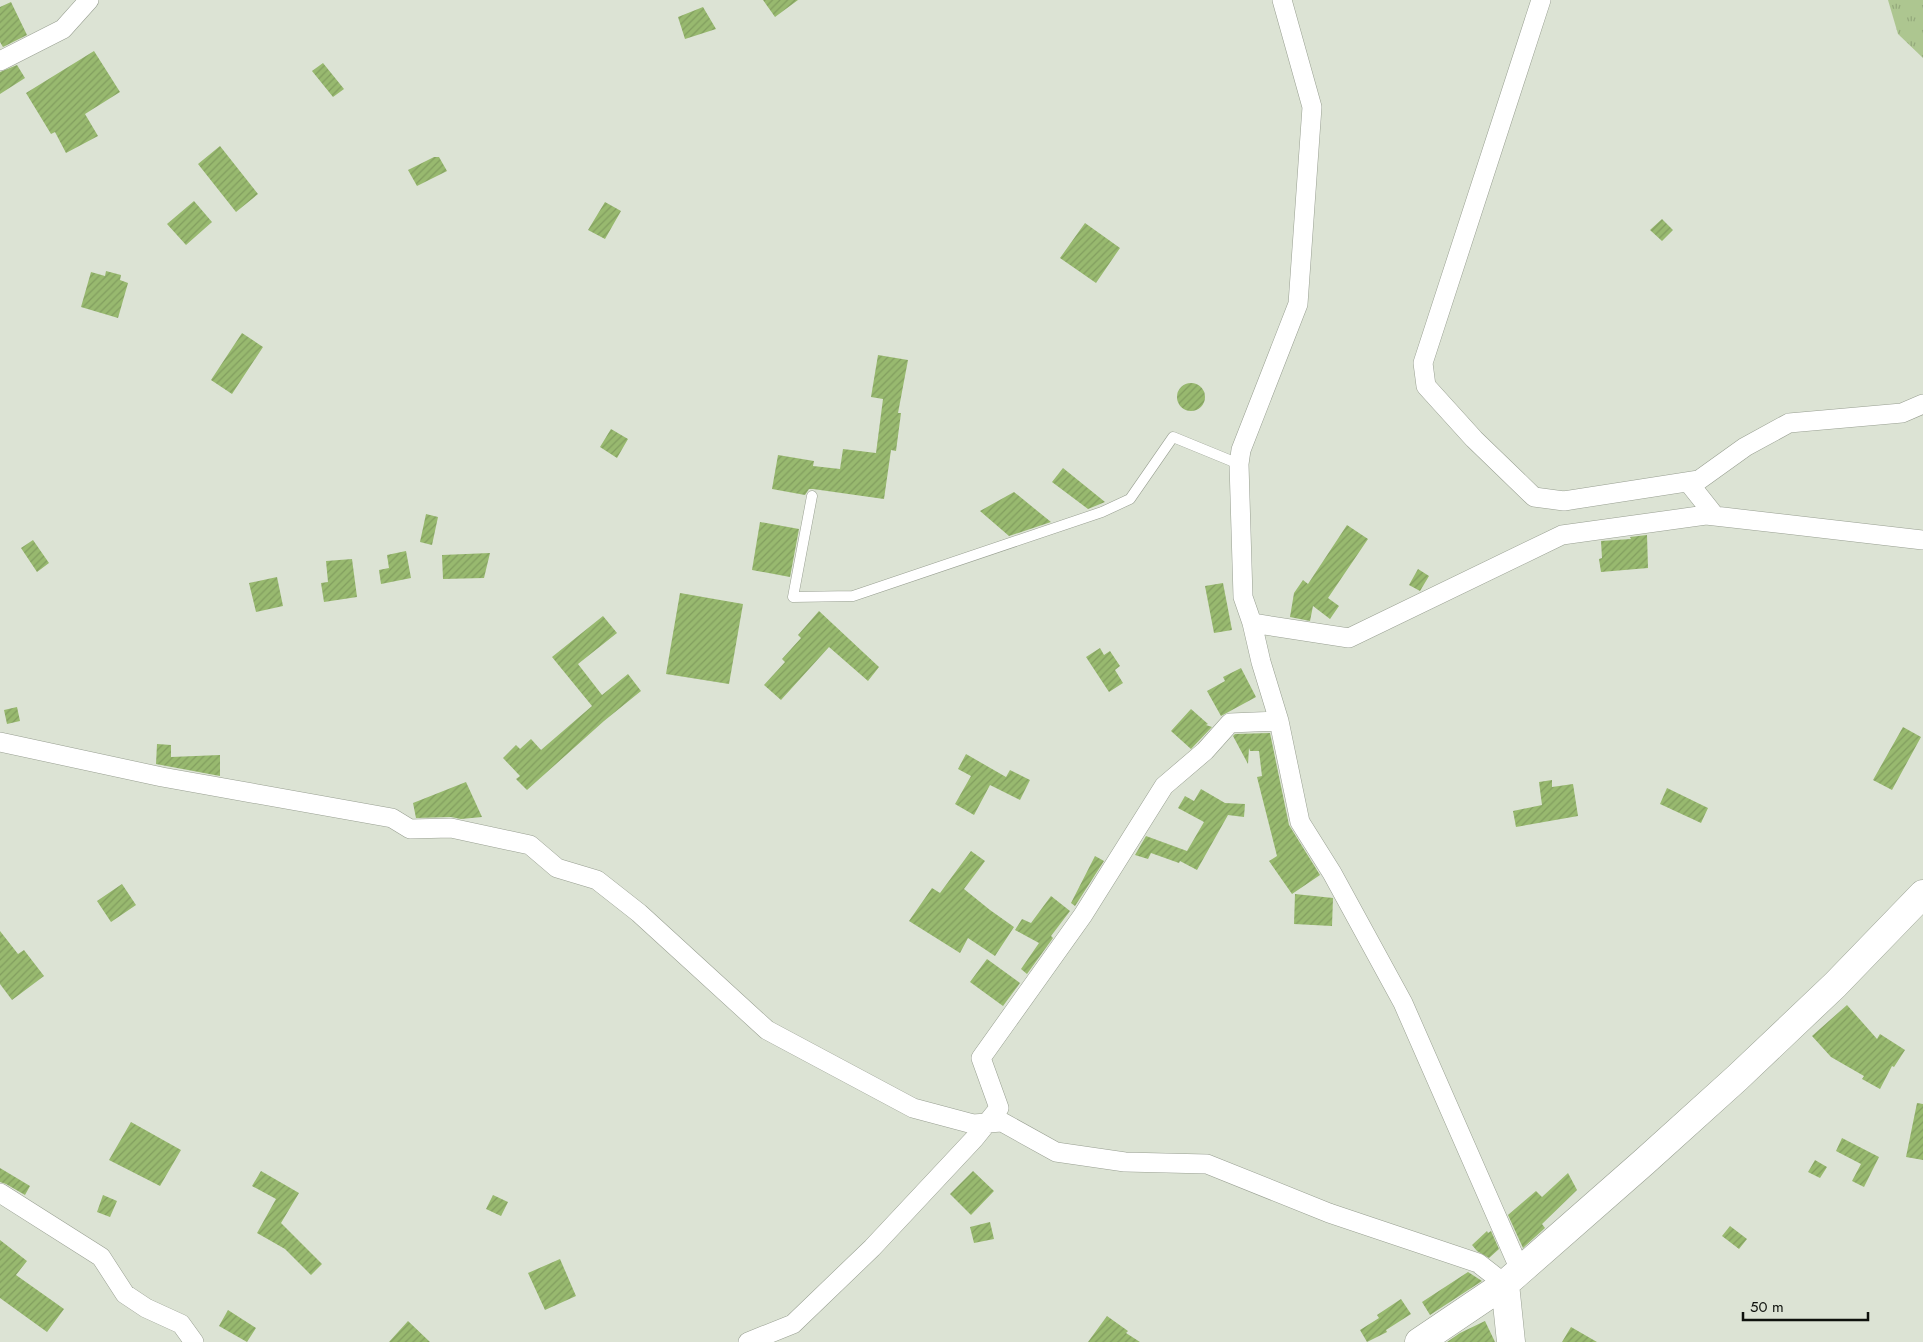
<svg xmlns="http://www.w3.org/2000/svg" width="1923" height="1342" viewBox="0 0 1923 1342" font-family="Jost,sans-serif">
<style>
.park{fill:url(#park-tufts)}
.building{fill:url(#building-hatch)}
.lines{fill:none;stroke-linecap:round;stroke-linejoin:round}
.lane-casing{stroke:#989f91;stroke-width:11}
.street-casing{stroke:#989f91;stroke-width:20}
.secondary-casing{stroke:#989f91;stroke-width:29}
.lane{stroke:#fff;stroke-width:10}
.street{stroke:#fff;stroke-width:19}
.secondary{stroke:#fff;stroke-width:28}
</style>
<defs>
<pattern id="park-tufts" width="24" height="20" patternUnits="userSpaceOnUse" patternTransform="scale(1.25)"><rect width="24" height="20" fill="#adc690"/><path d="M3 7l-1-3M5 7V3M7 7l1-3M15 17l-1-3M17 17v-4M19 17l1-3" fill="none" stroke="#94a97b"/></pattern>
<pattern id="building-hatch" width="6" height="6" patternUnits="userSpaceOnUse" patternTransform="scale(1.25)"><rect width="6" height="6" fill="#98b96f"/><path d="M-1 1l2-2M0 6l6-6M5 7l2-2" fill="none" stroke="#829e5f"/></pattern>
</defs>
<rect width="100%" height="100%" fill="#dce3d4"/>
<path class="park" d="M 1888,0 L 1923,0 L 1923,58 L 1898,34 Z"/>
<path class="building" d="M 763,0 L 798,0 L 775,17 Z
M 11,2 L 27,35 L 3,47 L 0,42 L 0,7 Z
M 703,7 L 716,29 L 685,39 L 678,17 Z
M 94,51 L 120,92 L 85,114 L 98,136 L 66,153 L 55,132 L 51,134 L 26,93 Z
M 323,63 L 344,89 L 333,97 L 312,71 Z
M 17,65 L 25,78 L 0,94 L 0,72 Z
M 220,146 L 258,194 L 236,212 L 198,164 Z
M 434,157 L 439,157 L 447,171 L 417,186 L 408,170 Z
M 194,201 L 212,222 L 186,245 L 167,224 Z
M 605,202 L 621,211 L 605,239 L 588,230 Z
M 1662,219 L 1673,230 L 1662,241 L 1650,230 Z
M 1085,223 L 1120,248 L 1096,283 L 1060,258 Z
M 106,271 L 121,275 L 120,280 L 128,283 L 118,318 L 81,307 L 91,272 L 105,276 Z
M 242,333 L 263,347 L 232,394 L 211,380 Z
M 878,355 L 908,360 L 898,413 L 901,413 L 896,451 L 891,450 L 884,499 L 813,489 L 809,489 L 805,495 L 772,489 L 778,455 L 814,461 L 813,466 L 840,469 L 843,449 L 876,453 L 883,399 L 871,397 Z
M1177 397a14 14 0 1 1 28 0a14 14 0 1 1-28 0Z
M 611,429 L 628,439 L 617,458 L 600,447 Z
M 1063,468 L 1105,502 L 1088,509 L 1052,482 Z
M 1014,492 L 1051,522 L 1009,536 L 980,511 Z
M 426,514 L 438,517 L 432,545 L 420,542 Z
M 760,522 L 799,529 L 790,577 L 752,570 Z
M 1347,525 L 1368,539 L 1328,598 L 1339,606 L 1330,619 L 1313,606 L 1310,621 L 1290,617 L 1294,593 L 1303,580 L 1308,584 Z
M 1647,535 L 1648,568 L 1601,572 L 1599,559 L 1602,558 L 1601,541 L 1631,539 L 1630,537 Z
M 33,540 L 49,563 L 37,572 L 21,548 Z
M 406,551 L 411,578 L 381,584 L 379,570 L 389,568 L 387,555 Z
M 490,553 L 484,578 L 443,579 L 442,555 Z
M 352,559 L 357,597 L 324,602 L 321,583 L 328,582 L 326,561 Z
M 1418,569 L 1429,576 L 1420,591 L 1409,585 Z
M 277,577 L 283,606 L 256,612 L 249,583 Z
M 1223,583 L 1232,630 L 1214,633 L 1205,586 Z
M 680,593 L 743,604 L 729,684 L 666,674 Z
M 819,611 L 879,667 L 868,681 L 829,647 L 781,700 L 764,685 L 785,662 L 782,659 L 801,638 L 798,635 Z
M 603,616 L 617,633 L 578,664 L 602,695 L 628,674 L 641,691 L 604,721 L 527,790 L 516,779 L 520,776 L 503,758 L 516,745 L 520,749 L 531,739 L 541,750 L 592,706 L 552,657 Z
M 1100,648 L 1104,655 L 1110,651 L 1120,666 L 1115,670 L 1123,683 L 1109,692 L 1086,657 Z
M 1241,668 L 1256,697 L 1221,716 L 1207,691 L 1225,681 L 1223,677 Z
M 17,707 L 20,721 L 7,724 L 4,710 Z
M 1191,709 L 1208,724 L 1206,725 L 1212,727 L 1191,749 L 1171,731 Z
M 1903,727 L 1921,737 L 1892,790 L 1873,780 Z
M 1270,733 L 1289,825 L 1320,875 L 1292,894 L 1269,861 L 1277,856 L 1257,777 L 1262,776 L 1259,751 L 1250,751 L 1249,748 L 1248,764 L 1233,736 L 1235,734 Z
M 157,744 L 171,745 L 171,757 L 220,755 L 220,776 L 156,764 Z
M 966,754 L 1006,777 L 1010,770 L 1030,780 L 1020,800 L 990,785 L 974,815 L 955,804 L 971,776 L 958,769 Z
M 1552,780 L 1552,787 L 1573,784 L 1578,816 L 1516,827 L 1513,811 L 1542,805 L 1539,782 Z
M 466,782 L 482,817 L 461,819 L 451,817 L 416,818 L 413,803 Z
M 1667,788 L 1708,808 L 1701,823 L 1660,804 Z
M 1201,789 L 1225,803 L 1245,804 L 1244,817 L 1228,815 L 1197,870 L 1180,861 L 1179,863 L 1151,853 L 1148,859 L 1135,855 L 1146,836 L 1187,851 L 1204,822 L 1178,808 L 1185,796 L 1194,801 Z
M 971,851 L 985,861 L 964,889 L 990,910 L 1014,927 L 995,956 L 968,938 L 960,953 L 909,921 L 932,888 L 940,893 Z
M 1095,856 L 1104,861 L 1075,906 L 1071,903 Z
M 122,884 L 136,905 L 111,922 L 97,901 Z
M 1295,894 L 1333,898 L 1332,926 L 1294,924 Z
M 1051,896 L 1070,911 L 1051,936 L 1053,938 L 1027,974 L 1021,969 L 1039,943 L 1015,930 L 1022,919 L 1031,923 Z
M 0,931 L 18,954 L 24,950 L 44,976 L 12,1000 L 0,984 Z
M 987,959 L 1020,983 L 1003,1006 L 970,982 Z
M 1847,1005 L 1877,1039 L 1880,1034 L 1905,1050 L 1894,1067 L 1892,1066 L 1880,1089 L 1862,1079 L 1864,1076 L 1831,1057 L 1812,1036 Z
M 1917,1103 L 1923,1104 L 1923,1160 L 1906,1157 Z
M 131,1122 L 181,1150 L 160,1186 L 109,1160 Z
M 1842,1138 L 1879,1157 L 1864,1187 L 1852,1181 L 1861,1164 L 1836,1151 Z
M 1815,1160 L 1827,1167 L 1820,1178 L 1808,1172 Z
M 0,1168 L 30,1186 L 25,1195 L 6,1184 L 0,1182 Z
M 261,1171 L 299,1193 L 281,1223 L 322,1264 L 311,1275 L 285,1249 L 257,1233 L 276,1199 L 252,1186 Z
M 973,1171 L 994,1191 L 971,1215 L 950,1194 Z
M 1568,1173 L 1577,1190 L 1542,1224 L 1545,1228 L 1523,1248 L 1508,1215 L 1536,1191 L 1542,1197 Z
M 103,1195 L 117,1201 L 110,1217 L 97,1212 Z
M 493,1195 L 508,1202 L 501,1216 L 486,1209 Z
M 990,1222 L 994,1239 L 974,1243 L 970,1227 Z
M 1730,1226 L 1747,1239 L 1739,1249 L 1722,1236 Z
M 1487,1231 L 1488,1233 L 1491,1231 L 1499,1249 L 1489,1258 L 1477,1251 L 1472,1245 Z
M 0,1240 L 27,1261 L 16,1275 L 64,1309 L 47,1332 L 0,1298 Z
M 560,1259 L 576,1296 L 545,1310 L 528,1273 Z
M 1468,1272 L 1482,1281 L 1430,1315 L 1422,1302 Z
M 1401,1299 L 1411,1314 L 1386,1330 L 1387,1332 L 1367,1342 L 1360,1330 L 1379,1318 L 1377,1315 Z
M 228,1310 L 256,1328 L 247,1342 L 219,1326 Z
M 1107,1316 L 1128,1331 L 1126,1333 L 1140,1342 L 1088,1342 Z
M 408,1321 L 430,1342 L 389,1342 Z
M 1485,1321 L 1495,1342 L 1447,1342 L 1460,1333 Z
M 1571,1327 L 1597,1342 L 1562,1342 Z"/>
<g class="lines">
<g class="lane-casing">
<path id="lane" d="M 812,496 L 793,597 L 853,596 L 1102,512 L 1130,499 L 1173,437 L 1239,464"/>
</g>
<g class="street-casing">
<path id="street" d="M 1282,0 L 1312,107 L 1298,304 L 1241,450 L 1239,464 L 1243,597 L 1252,623 L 1349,638 L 1562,535 L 1706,515 L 1923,540
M 1541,0 L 1423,363 L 1426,386 L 1474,439 L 1534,497 L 1564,501 L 1699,480 L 1745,447 L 1789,423 L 1902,413 L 1923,404
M 0,61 L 63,29 L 89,0
M 1688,482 L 1715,516
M 1252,623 L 1261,662 L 1279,721 L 1300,822 L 1332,873 L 1403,1003 L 1520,1270
M 0,742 L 162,777 L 392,818 L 410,829 L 451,828 L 530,845 L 557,868 L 597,880 L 639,913 L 767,1030 L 913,1108 L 973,1124 L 1002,1122 L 1056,1152 L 1125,1162 L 1207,1164 L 1329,1213 L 1478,1263 L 1505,1284
M 0,1193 L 101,1257 L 125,1294 L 146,1308 L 181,1324 L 194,1342
M 748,1342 L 793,1324 L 872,1248 L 974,1139 L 999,1108 L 981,1058 L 1083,915 L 1164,786 L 1205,751 L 1230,723 L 1279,721"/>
</g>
<g class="secondary-casing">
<path id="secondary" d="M 1505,1284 L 1511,1342
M 1419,1342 L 1505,1284 L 1644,1162 L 1737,1078 L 1835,985 L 1923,894"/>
</g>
<use href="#lane" class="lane"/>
<use href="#street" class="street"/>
<use href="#secondary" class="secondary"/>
</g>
<path d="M1743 1312v8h125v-8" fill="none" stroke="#0e110c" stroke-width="2.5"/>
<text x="1750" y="1312" font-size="15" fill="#0e110c" stroke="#dce3d4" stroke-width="4" paint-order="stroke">50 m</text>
</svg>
